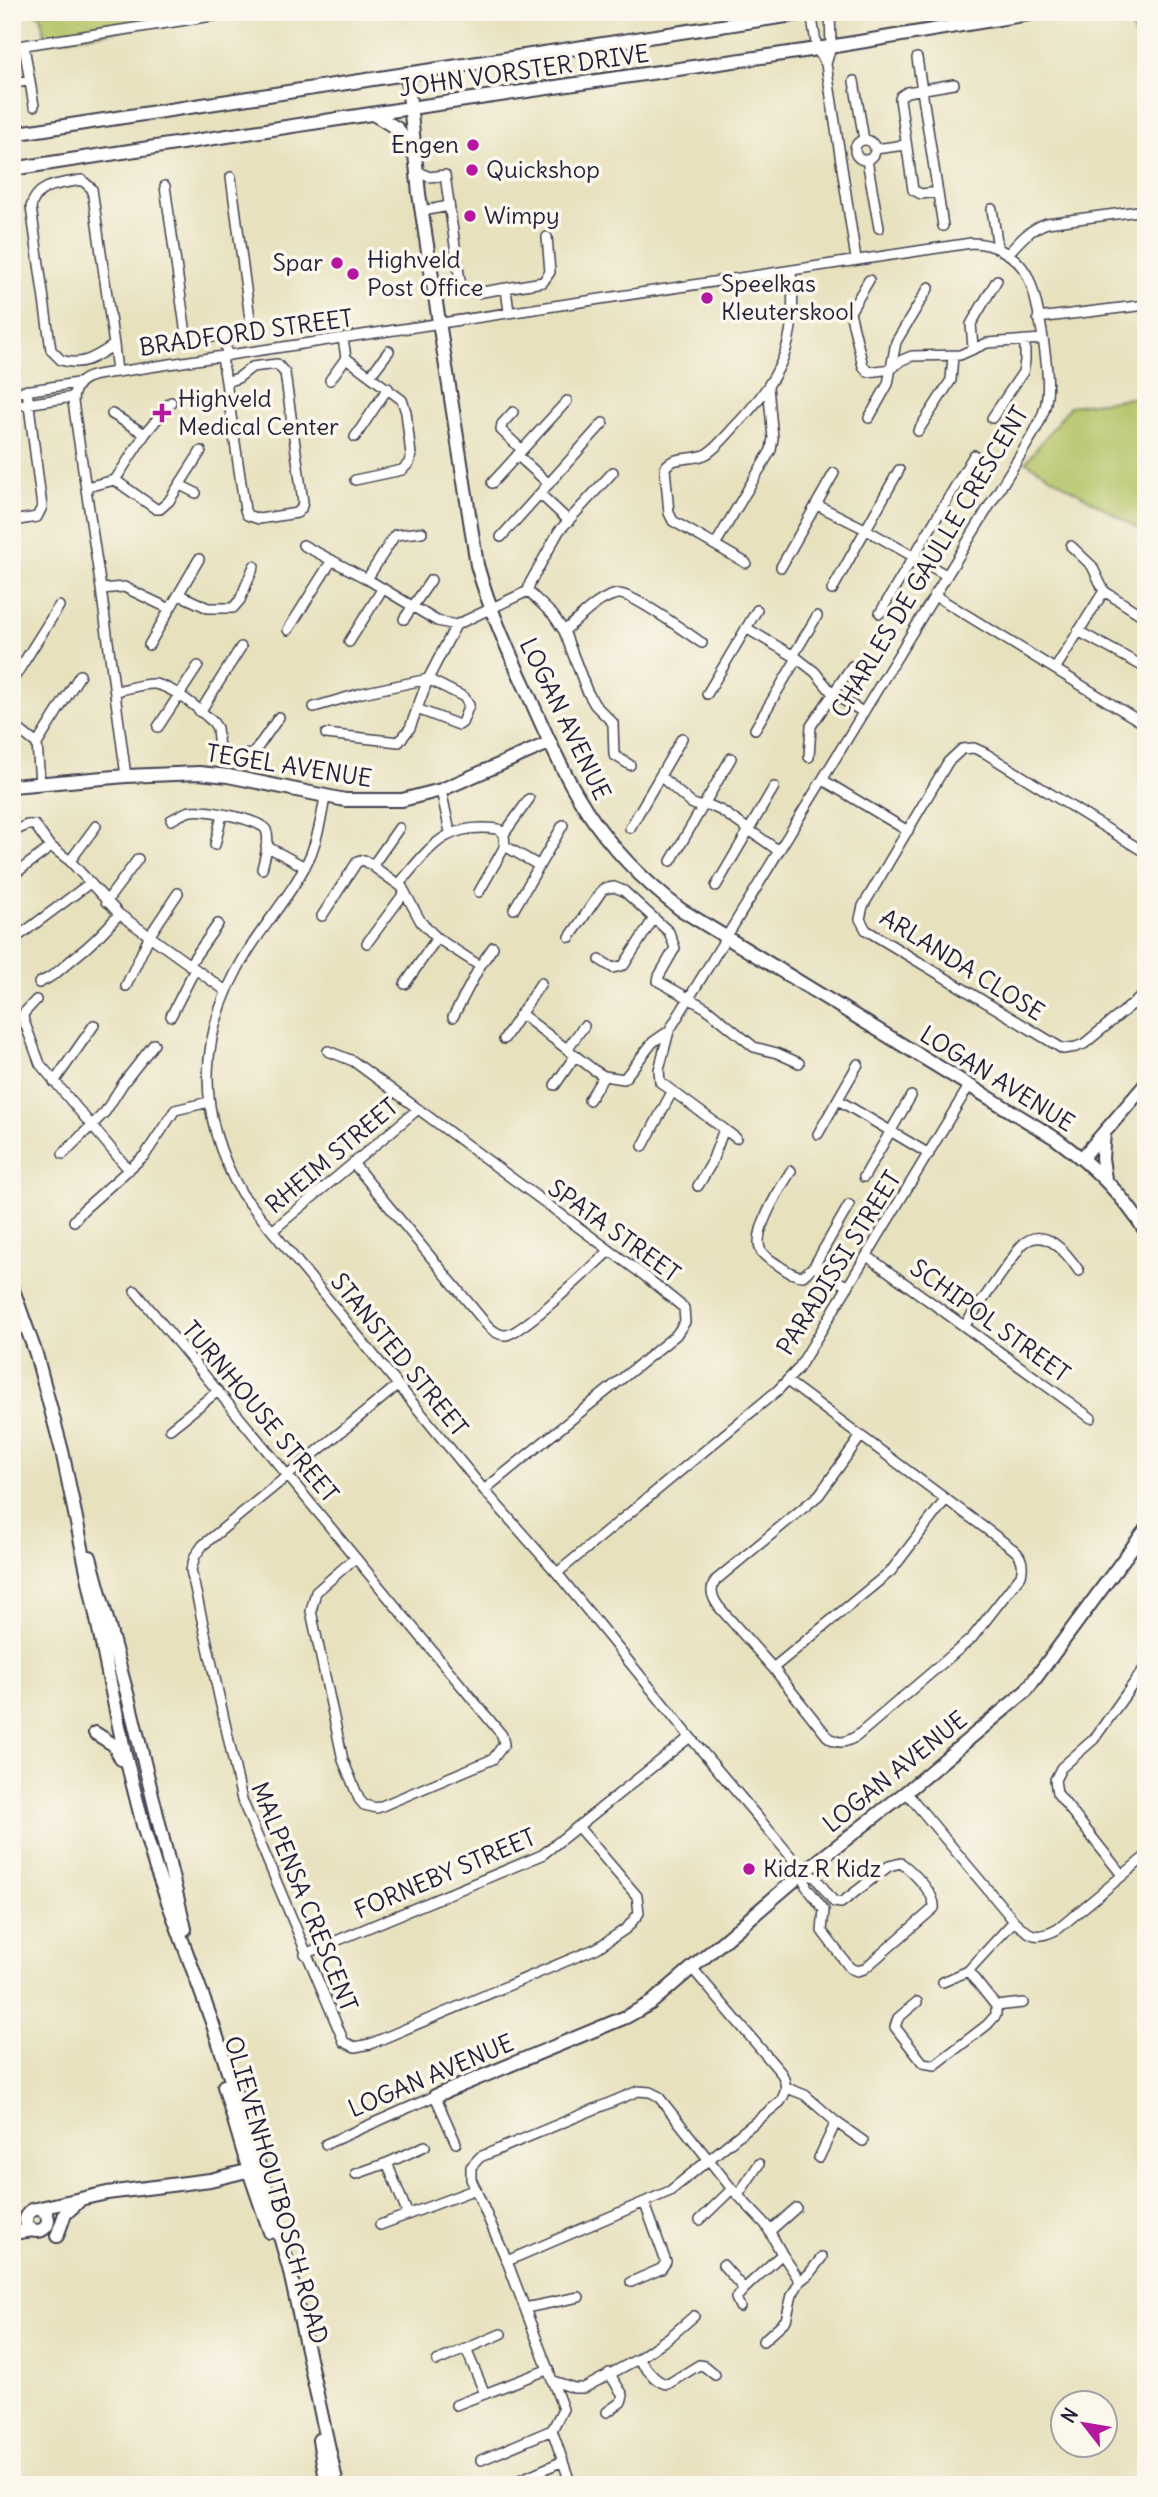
<svg xmlns="http://www.w3.org/2000/svg" width="1158" height="2497" viewBox="0 0 1158 2497" font-family="Delius,sans-serif">
<style>
.green{fill:#b3c265;stroke:#6a7250;stroke-width:2}
.lines{fill:none;stroke-linecap:round;stroke-linejoin:round}
.street-casing{stroke:#403f4f;stroke-width:12}
.secondary-casing{stroke:#403f4f;stroke-width:16}
.street{stroke:#fff;stroke-width:9}
.secondary{stroke:#fff;stroke-width:12}
.poi-dot{fill:#b5179e;stroke:#fbf7ec;stroke-width:2.5}
.labels{text-anchor:middle;stroke-width:7;stroke-linejoin:round;paint-order:stroke}
.street-label{font-size:24px;fill:#22223b;stroke:#fbf7ec}
.poi-label{font-size:24px;fill:#22223b;stroke:#fbf7ec;text-anchor:start}
</style>
<rect width="100%" height="100%" fill="#fbf7ec"/>
<filter id="ink" filterUnits="userSpaceOnUse"><feTurbulence type="fractalNoise" baseFrequency=".0143" numOctaves="2"/><feDisplacementMap in="SourceGraphic" scale="14" xChannelSelector="R" yChannelSelector="G"/><feConvolveMatrix kernelMatrix="1 2 1 2 8 2 1 2 1" color-interpolation-filters="sRGB"/></filter>
<filter id="wash" filterUnits="userSpaceOnUse"><feTurbulence type="fractalNoise" baseFrequency=".00686" numOctaves="4" result="noise"/><feDisplacementMap in="SourceGraphic" scale="28" xChannelSelector="R" yChannelSelector="G"/><feGaussianBlur stdDeviation="1.57" result="paint"/><feColorMatrix in="noise" values="0 0 0 0 0 0 0 0 0 0 0 0 0 0 0 0 0 1.4 0 .05"/><feComposite in="paint" operator="in"/></filter>
<g filter="url(#wash)">
<rect width="100%" height="100%" fill="#e7e1be"/>
<path class="green" d="M 33,12 L 238,12 L 46,42 L 41,16 Z
M 1146,12 L 1146,70 L 1127,14 Z
M 1146,396 L 1146,533 L 1026,462 L 1070,406 Z"/>
</g>
<g filter="url(#ink)">
<g class="lines">
<g class="street-casing">
<path id="street" d="M 811,12 L 817,49 L 826,64
M 830,12 L 831,47 L 826,64 L 856,259
M 24,46 L 34,106
M 12,47 L 238,12
M 917,58 L 943,226
M 854,81 L 864,140
M 12,84 L 30,80
M855 150a10 10 0 1 1 20 0a10 10 0 1 1-20 0Z
M 875,149 L 905,145
M 867,160 L 879,228
M 416,170 L 429,177 L 445,175 L 460,281 C 462,288 470,291 476,293 L 543,282 L 550,272 L 547,237
M 165,186 L 186,334 L 188,338 L 195,340 L 248,330 L 251,326 L 231,177
M 938,192 L 921,194 L 913,190 L 900,99 L 901,96 L 907,92 L 954,84
M 992,209 L 998,248
M 422,211 L 449,206
M 1008,254 C 1020,240 1030,229 1047,223 L 1146,210
M 869,280 L 850,312 L 863,366 L 868,372 L 891,369 L 902,360 L 912,356 L 960,355 L 987,343 L 1042,339
M 506,289 L 509,312
M 1038,318 L 1146,305
M 224,335 L 227,356
M 343,338 L 346,358 L 402,400 L 406,412 L 411,455 L 409,463 L 402,470 L 355,480
M 114,345 C 97,356 83,367 61,360 L 51,350 L 31,207 C 37,183 62,184 82,180 L 92,189 L 114,345 L 117,372
M 973,347 L 971,324 L 997,280
M 222,357 L 226,382
M 277,364 L 285,373 L 303,502 L 301,509 L 297,513 L 259,519 L 247,515 L 245,510 L 226,382 L 238,378 L 252,367 Z
M 370,376 L 389,351
M 330,380 L 346,358
M 12,393 L 77,383
M 171,402 L 145,434 L 115,480 L 156,509 L 160,509 L 169,501 L 201,451
M 12,406 L 73,397
M 513,412 L 502,424 L 501,430 L 522,450
M 112,414 L 145,434
M 869,418 L 888,384 L 896,342 L 929,287
M 992,418 L 1023,372 L 1025,361 L 1025,340
M 918,431 L 951,380 L 953,356
M 355,437 L 388,388
M 517,455 L 549,484
M 492,483 L 567,401
M 180,485 L 196,493
M 86,487 L 115,480
M 540,494 L 569,521
M 817,505 L 865,529 L 946,575
M 12,521 L 37,517 L 42,507 L 27,390
M 501,537 L 603,423
M 303,545 L 367,579 L 437,621 L 456,625 L 528,591
M 715,545 L 771,450 L 773,438 L 768,387
M 1071,546 L 1092,566 L 1104,591
M 746,563 L 673,521 L 669,513 L 665,468 C 673,454 695,462 708,453 C 720,445 729,432 739,422 C 785,373 798,338 791,271
M 781,567 L 834,473
M 367,579 L 395,535 L 422,532
M 101,589 L 124,587 L 170,609
M 832,590 L 899,470
M 528,591 L 530,583 L 559,531 L 613,472
M 528,591 L 553,615 L 564,631
M 1104,591 L 1146,618
M 180,595 L 208,608 L 233,608 L 240,600 L 254,566
M 934,595 L 1146,725
M 880,613 L 974,455
M 404,619 L 431,580
M 746,628 L 797,658 L 815,672 L 833,694 L 863,712
M 288,630 L 332,560
M 1078,631 L 1146,668
M 349,642 L 383,588
M 149,645 L 199,559
M 793,656 L 817,616
M 1055,669 L 1104,591
M 12,681 L 59,606
M 116,691 C 128,689 143,683 155,684 C 173,687 200,710 213,722 L 217,728 L 219,749 L 232,756 L 253,754 L 279,717
M 707,694 L 757,610
M 314,707 L 362,693 L 428,679 L 464,697 L 469,705 L 462,723 L 459,725 L 417,709
M 200,712 L 241,647
M 12,724 L 37,744 L 40,782
M 158,727 L 198,666
M 755,729 L 797,658
M 326,734 L 399,742 L 410,728 L 428,679 L 456,625
M 37,744 L 80,675
M 809,757 L 811,726 L 852,666
M 630,765 L 614,755 L 613,723 L 595,705 L 587,691 L 564,631 C 579,619 598,597 618,594 C 631,592 687,633 702,643
M 126,776 L 101,589 L 73,402 C 73,375 96,375 117,372 L 971,243 C 993,243 1015,254 1026,273 C 1038,294 1050,371 1047,396 C 1046,408 1041,420 1035,431 L 669,1031 L 659,1070 L 660,1082 L 724,1129 L 711,1164 L 698,1186
M 660,776 L 691,803 L 698,806 L 711,806 L 722,811 L 779,851
M 823,780 L 908,831
M 441,790 L 450,832
M 325,797 C 322,816 318,836 311,854 C 296,888 270,917 250,948 C 198,1029 193,1110 242,1194 L 484,1490 L 557,1573 L 690,1737 L 804,1872 L 816,1878 L 834,1902 L 841,1903 L 889,1866 L 901,1863 C 912,1871 936,1894 934,1908 L 864,1969 L 857,1971 L 850,1968 L 822,1931 L 824,1910 L 806,1886 L 804,1872
M 171,820 C 178,817 184,812 191,811 C 204,809 260,819 266,830 C 271,840 264,859 262,869
M 630,828 L 682,738
M 12,832 L 27,825 L 35,825 L 49,845 L 70,861 L 119,914 L 226,991
M 504,834 L 529,799
M 215,845 L 222,815
M 266,846 L 305,867
M 505,846 L 538,865
M 1146,853 L 985,753 L 974,748 L 962,749 L 948,762 L 863,906 L 860,919 L 866,930 L 1063,1049 L 1076,1047 L 1084,1044 L 1146,993
M 70,861 L 96,826
M 671,861 L 731,758
M 373,865 L 399,828
M 12,876 L 51,847
M 399,884 C 430,848 444,822 498,829 L 504,834 L 505,846 L 479,892
M 716,886 L 774,787
M 106,902 L 138,859
M 514,909 L 563,825
M 322,916 L 357,862 L 364,860 L 402,887 L 421,922 L 437,938 L 480,966
M 570,937 L 603,889 L 614,887 L 624,891 L 669,932 L 675,948 L 659,976 L 658,981 L 706,1008 L 754,1047 L 777,1053 L 799,1063
M 16,938 L 90,883
M 367,943 L 405,892
M 600,960 L 613,968 L 624,965 L 654,918
M 189,965 L 218,924
M 39,983 C 58,974 60,969 75,957 C 92,944 105,931 119,914
M 405,984 L 437,938
M 126,986 L 150,935 L 178,893
M 36,1000 L 24,1013 L 23,1018 L 40,1064 L 129,1170
M 521,1014 L 594,1070 L 604,1076 L 624,1079 L 653,1042 L 669,1031
M 171,1016 L 195,969
M 453,1017 L 480,966 L 493,947
M 504,1039 L 541,983
M 567,1049 L 584,1026
M 328,1051 L 353,1061 L 646,1277 L 684,1308 L 685,1322 L 676,1335 L 484,1490
M 54,1082 L 94,1025
M 555,1085 L 575,1056
M 589,1100 L 604,1076
M 838,1100 L 929,1154
M 724,1129 L 736,1138
M 818,1134 L 858,1064
M 643,1146 L 672,1092
M 63,1154 L 105,1112 L 124,1082 L 154,1044
M 353,1163 L 487,1325 C 492,1330 499,1336 506,1335 C 523,1333 593,1266 609,1251
M 791,1171 C 781,1187 751,1233 761,1251 C 765,1258 773,1261 778,1265 C 786,1270 793,1276 803,1276 L 814,1266 L 848,1287
M 864,1177 L 911,1096
M 74,1221 L 83,1210 L 145,1155 L 175,1110 L 209,1102
M 272,1231 L 417,1110
M 867,1256 L 1091,1418
M 814,1266 L 849,1205
M 135,1291 L 502,1735 L 504,1744 L 493,1759 L 377,1808 L 364,1805 L 359,1799 L 343,1760 L 311,1611 L 316,1592 L 355,1558
M 965,1325 L 1021,1246 C 1043,1223 1067,1253 1079,1271
M 787,1381 L 1013,1549 C 1022,1556 1024,1564 1021,1575 L 972,1638 L 857,1736 C 845,1743 838,1745 827,1736 L 773,1668 L 719,1607 C 712,1597 709,1590 716,1580 L 819,1495 L 861,1436
M 398,1385 L 203,1545 L 195,1556 L 191,1570 L 242,1800 L 344,2042 L 355,2047 L 370,2044 L 597,1948 L 627,1928 L 639,1913 L 637,1896 L 579,1828
M 170,1429 L 218,1391
M 557,1573 L 778,1390 L 798,1369 L 969,1086
M 773,1668 L 891,1571 L 946,1499
M 906,1792 L 1014,1921 C 1031,1937 1037,1940 1058,1929 L 1146,1856
M 1122,1875 L 1057,1793 L 1055,1780 L 1061,1768 L 1094,1739 L 1146,1666
M 305,1954 L 542,1855 L 690,1737
M 943,1982 L 968,1971 L 1014,1921
M 917,2002 L 898,2018 L 895,2027 L 923,2063 L 935,2065 L 987,2025 L 996,2015 L 996,2006 L 968,1971
M 996,2006 L 1023,2003
M 787,2088 L 805,2095 L 836,2122
M 326,2144 L 435,2096 L 456,2143
M 819,2158 L 836,2122 L 863,2141
M 387,2163 L 425,2146
M 356,2174 L 387,2163 L 408,2215
M 738,2195 L 759,2164
M 700,2220 L 732,2189
M 380,2225 L 476,2189
M 770,2231 L 796,2208
M 507,2261 L 670,2191 L 780,2102 C 787,2092 787,2085 782,2074 L 692,1968
M 723,2265 L 744,2289 L 782,2254
M 800,2281 L 809,2274 L 822,2257
M 631,2282 L 661,2269 L 666,2262 L 645,2204
M 740,2307 L 736,2298 L 744,2289
M 525,2308 L 579,2297
M 466,2349 L 485,2394
M 638,2359 L 671,2336 L 694,2316
M 437,2361 L 501,2334
M 553,2381 L 574,2388 L 584,2388 L 638,2359 C 647,2368 655,2383 668,2384 L 699,2365 L 704,2366 L 715,2375
M 456,2405 L 549,2369
M 607,2412 L 621,2402 L 623,2395 L 609,2373
M 552,2430 L 571,2485
M 481,2460 L 552,2430 L 563,2409 L 507,2261 L 471,2179 L 471,2167 L 480,2157 L 638,2091 L 650,2092 L 658,2096 L 732,2189 L 766,2225 L 782,2254 L 800,2281 L 792,2295 L 786,2320 L 763,2341
M 508,2485 L 563,2461"/>
</g>
<g class="secondary-casing">
<path id="secondary" d="M 407,73 L 419,194 L 477,565 C 489,608 507,648 526,689 C 568,785 594,843 680,909 L 1055,1138 C 1092,1165 1122,1193 1146,1232
M 373,114 L 398,129 L 411,152
M 12,134 L 813,12
M 12,169 L 410,108 L 817,49 L 1041,12
M 12,786 L 126,776 L 199,773 L 228,776 L 345,800 L 402,800 L 441,790 L 549,743
M 1104,1133 L 1102,1158 L 1105,1179
M 1082,1158 L 1146,1084
M 12,1287 L 36,1354 L 62,1451 L 124,1750 L 144,1829 L 156,1869 L 212,2022 L 266,2187 L 289,2268 L 337,2485
M 90,1557 L 128,1697 L 185,1929
M 95,1733 L 114,1745 L 121,1759
M 224,2086 L 249,2171 L 270,2232
M 435,2096 L 626,2017 L 651,2003 L 804,1872 L 906,1792 L 1026,1691 L 1146,1529
M 40,2208 L 107,2193 L 210,2180 L 255,2169
M26 2220a11 11 0 1 1 22 0a11 11 0 1 1-22 0Z
M 12,2233 L 33,2230
M 57,2236 L 65,2214 L 78,2202
M 319,2440 L 327,2485"/>
</g>
<use href="#street" class="street"/>
<use href="#secondary" class="secondary"/>
</g>
</g>
<g class="poi-dot">
<circle cx="473" cy="145" r="7"/>
<circle cx="472" cy="170" r="7"/>
<circle cx="470" cy="216" r="7"/>
<circle cx="337" cy="263" r="7"/>
<circle cx="353" cy="274" r="7"/>
<circle cx="707" cy="298" r="7"/>
<path d="M158.5 402.5h7v7h7v7h-7v7h-7v-7h-7v-7h7z"/>
<circle cx="749" cy="1869" r="7"/>
</g>
<g class="labels">
<g class="street-label">
<text transform="translate(524 71) rotate(-8)" y="8">JOHN VORSTER DRIVE</text>
<text transform="translate(246 333) rotate(-8)" y="8">BRADFORD STREET</text>
<text transform="translate(930 562) rotate(-59)" y="8">CHARLES DE GAULLE CRESCENT</text>
<text transform="translate(565 719) rotate(64)" y="8">LOGAN AVENUE</text>
<text transform="translate(289 766) rotate(9)" y="8">TEGEL AVENUE</text>
<text transform="translate(962 965) rotate(32)" y="8">ARLANDA CLOSE</text>
<text transform="translate(997 1079) rotate(32)" y="8">LOGAN AVENUE</text>
<text transform="translate(332 1156) rotate(-40)" y="8">RHEIM STREET</text>
<text transform="translate(614 1231) rotate(36)" y="8">SPATA STREET</text>
<text transform="translate(839 1263) rotate(-58)" y="8">PARADISSI STREET</text>
<text transform="translate(990 1321) rotate(36)" y="8">SCHIPOL STREET</text>
<text transform="translate(399 1355) rotate(51)" y="8">STANSTED STREET</text>
<text transform="translate(260 1412) rotate(50)" y="8">TURNHOUSE STREET</text>
<text transform="translate(895 1772) rotate(-39)" y="8">LOGAN AVENUE</text>
<text transform="translate(445 1874) rotate(-23)" y="8">FORNEBY STREET</text>
<text transform="translate(304 1897) rotate(68)" y="8">MALPENSA CRESCENT</text>
<text transform="translate(431 2076) rotate(-23)" y="8">LOGAN AVENUE</text>
<text transform="translate(276 2190) rotate(74)" y="8">OLIEVENHOUTBOSCH ROAD</text>
</g>
<g class="poi-label">
<text x="459" y="153" text-anchor="end">Engen</text>
<text x="486" y="178">Quickshop</text>
<text x="484" y="224">Wimpy</text>
<text x="367" y="268">Highveld<tspan x="367" dy="28">Post Office</tspan></text>
<text x="323" y="271" text-anchor="end">Spar</text>
<text x="721" y="292">Speelkas<tspan x="721" dy="28">Kleuterskool</tspan></text>
<text x="178" y="407">Highveld<tspan x="178" dy="28">Medical Center</tspan></text>
<text x="763" y="1877">Kidz R Kidz</text>
</g>
</g>
<rect width="1158" height="2497" fill="none" stroke="#fbf7ec" stroke-width="42"/>
<g transform="translate(1084 2424) rotate(301)"><circle r="33" fill="#fbf7ec" stroke="#a4a2a5" stroke-width="2"/>
<path d="M0-5L12 26L0 18L-12 26Z" fill="#b5179e"/>
<text y="-10" font-size="19" font-weight="bold" text-anchor="middle" fill="#22223b">N</text>
</g>
</svg>
